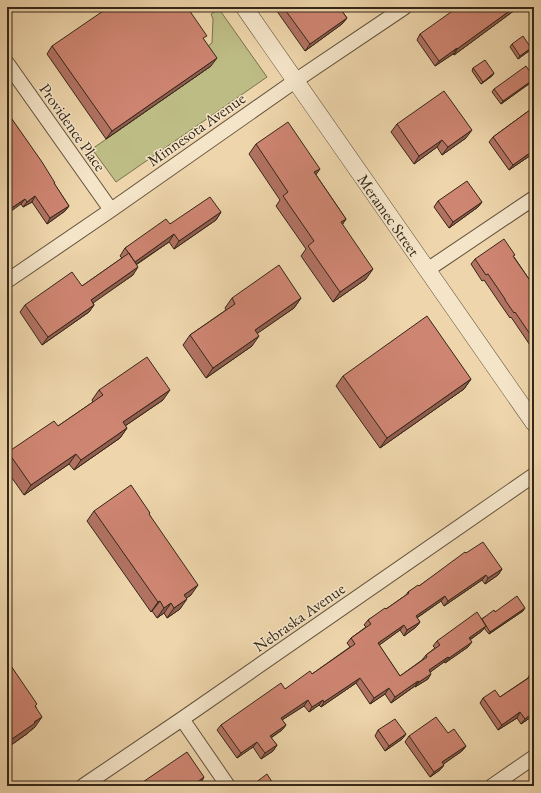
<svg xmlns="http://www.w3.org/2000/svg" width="541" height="793" viewBox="0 0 541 793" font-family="'EB Garamond',serif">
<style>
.green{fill:#bebc85;stroke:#79724e}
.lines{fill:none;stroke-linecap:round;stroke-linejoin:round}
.minor-casing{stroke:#62523d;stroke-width:16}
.tertiary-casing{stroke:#62523d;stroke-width:18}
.minor{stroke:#f4e4c8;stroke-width:14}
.tertiary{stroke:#f4e4c8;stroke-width:17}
.wall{fill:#b17262;stroke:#342718}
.shaded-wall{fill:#905d50;stroke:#342718}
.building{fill:#ce8572;stroke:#342718}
.labels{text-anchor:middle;stroke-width:3;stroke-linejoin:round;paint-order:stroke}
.street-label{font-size:16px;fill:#342718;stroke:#f4e4c8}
</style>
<rect width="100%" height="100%" fill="#eed5ab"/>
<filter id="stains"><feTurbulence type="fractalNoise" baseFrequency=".005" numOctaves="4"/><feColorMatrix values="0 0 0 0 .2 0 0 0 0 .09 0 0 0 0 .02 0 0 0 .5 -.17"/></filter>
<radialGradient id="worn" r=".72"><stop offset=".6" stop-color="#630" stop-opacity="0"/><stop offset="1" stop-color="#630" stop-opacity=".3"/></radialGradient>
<path class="green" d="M 219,9 L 267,77 L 116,182 L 92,149 L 211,66 L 201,51 L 212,43 L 213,19 L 211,14 Z"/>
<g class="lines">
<g class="minor-casing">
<path id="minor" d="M 7,63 L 111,210
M 427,270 L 534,198
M 7,281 L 111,210 L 295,81 L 405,7
M 182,719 L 228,786
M 83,786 L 182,719 L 534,475
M 492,786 L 534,757"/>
</g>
<g class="tertiary-casing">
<path id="tertiary" d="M 244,7 L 534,423"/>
</g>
<use href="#minor" class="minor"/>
<use href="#tertiary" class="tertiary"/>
</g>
<path class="wall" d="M 274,7 L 339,7 L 347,18 L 342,24 L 305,51 Z
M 519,7 L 454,55 L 453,54 L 435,66 L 417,40 L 420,34 Z
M 204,40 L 211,66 L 106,139 L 47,54 L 52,46 Z
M 512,44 L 531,48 L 529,51 L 518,59 L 510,47 Z
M 473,68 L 494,73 L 492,76 L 481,84 L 472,71 Z
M 533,81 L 501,104 L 492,92 L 494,89 Z
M 534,107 L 534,153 L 509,170 L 489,142 L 493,137 Z
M 7,112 L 69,206 L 65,211 L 47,224 L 32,202 L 23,207 L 21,204 Z
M 397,124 L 466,138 L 442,155 L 437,147 L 414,164 L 391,132 Z
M 256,144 L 316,175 L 346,219 L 342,225 L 366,279 L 333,302 L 301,256 L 306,249 L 276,206 L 280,200 L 249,154 Z
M 438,201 L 482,202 L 478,207 L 449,228 L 434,207 Z
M 221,212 L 216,220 L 174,249 L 169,242 L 136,265 L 133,275 L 93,302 L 94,305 L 89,312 L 42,345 L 20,312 L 25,305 L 82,286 L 122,258 L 120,256 L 125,248 L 170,224 Z
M 514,257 L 531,282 L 534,283 L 534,351 L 511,317 L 510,318 L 501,305 L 484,280 L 482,281 L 471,264 L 475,259 Z
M 232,298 L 301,298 L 294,308 L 257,333 L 252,346 L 206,378 L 183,345 L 190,335 L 226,310 L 225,308 Z
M 343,376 L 471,379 L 464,389 L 380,448 L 336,386 Z
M 99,390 L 163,400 L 125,426 L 127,428 L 120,438 L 74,470 L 69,464 L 24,495 L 7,471 L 7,454 L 8,452 L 58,426 L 93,402 L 92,400 Z
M 94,511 L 150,513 L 149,514 L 191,595 L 186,598 L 180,609 L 167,618 L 164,613 L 157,618 L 152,611 L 151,612 L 87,521 Z
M 466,553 L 502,569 L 498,575 L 485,584 L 482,580 L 444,606 L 441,601 L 417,618 L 420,622 L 416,627 L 404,636 L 400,630 L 379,645 L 400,676 L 422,660 L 426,655 L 435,648 L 433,646 L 437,641 L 495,612 L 523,611 L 489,634 L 484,628 L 482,631 L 470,640 L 468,647 L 445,663 L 444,662 L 430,672 L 428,679 L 415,687 L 415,686 L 391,703 L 385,694 L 370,704 L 356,683 L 321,707 L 319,705 L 309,712 L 304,706 L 282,720 L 286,725 L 282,730 L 271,738 L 277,745 L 273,751 L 261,759 L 253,747 L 237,758 L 217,730 L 221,725 L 312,674 L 350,647 L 347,643 L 351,638 L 366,627 L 364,625 L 368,620 L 386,609 L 406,595 L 408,592 L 419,586 Z
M 7,660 L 36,707 L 35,727 L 30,731 L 28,733 L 7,748 Z
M 534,670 L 534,715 L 521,724 L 517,718 L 498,730 L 480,703 L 483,698 L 500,697 L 528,678 L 531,672 Z
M 378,730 L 406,734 L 402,739 L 385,751 L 375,736 Z
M 448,733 L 466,746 L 462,751 L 443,764 L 444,765 L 440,770 L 430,777 L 405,742 L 409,736 Z
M 255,783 L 273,786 L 253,786 L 253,785 Z"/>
<path class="shaded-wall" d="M 515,7 L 519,7 L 454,55 L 457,49 Z
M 347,18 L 342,24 L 305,51 L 310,44 Z
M 457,48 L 453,54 L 435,66 L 439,61 Z
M 531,48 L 529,51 L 518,59 L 520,56 Z
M 217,58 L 211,66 L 106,139 L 112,131 Z
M 494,73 L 492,76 L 481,84 L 483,82 Z
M 534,79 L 533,81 L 501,104 L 503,101 Z
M 472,130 L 466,138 L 442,155 L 448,147 Z
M 442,140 L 437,147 L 414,164 L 419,156 Z
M 534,150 L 534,153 L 509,170 L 513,165 Z
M 320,169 L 313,179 L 314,172 Z
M 35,196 L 32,202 L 23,207 L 27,202 Z
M 25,199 L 21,204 L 7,214 L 7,211 Z
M 482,202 L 478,207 L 449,228 L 453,222 Z
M 69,206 L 65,211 L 47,224 L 50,218 Z
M 221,212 L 216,220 L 174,249 L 179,241 Z
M 346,219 L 339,229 L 341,222 Z
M 174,234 L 169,242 L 129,269 L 135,262 Z
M 138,267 L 133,275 L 86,308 L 91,300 Z
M 373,269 L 366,279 L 333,302 L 340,292 Z
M 301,298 L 294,308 L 248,340 L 255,330 Z
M 94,305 L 89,312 L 42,345 L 48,337 Z
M 259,336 L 252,346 L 206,378 L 213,368 Z
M 471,379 L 464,389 L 380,448 L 387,438 Z
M 170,390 L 163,400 L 116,432 L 123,422 Z
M 127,428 L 120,438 L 74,470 L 81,460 Z
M 76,454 L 69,464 L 24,495 L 31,485 Z
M 502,569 L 498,575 L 485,584 L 488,578 Z
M 486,575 L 482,580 L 444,606 L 448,601 Z
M 198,585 L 191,595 L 177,605 L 184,595 Z
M 445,596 L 441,601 L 412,621 L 416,616 Z
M 187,599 L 180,609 L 167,618 L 174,608 Z
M 160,601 L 152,611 L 151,612 L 158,602 Z
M 171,603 L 164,613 L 157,618 L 164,608 Z
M 525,608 L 523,611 L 489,634 L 490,632 Z
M 420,622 L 416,627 L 404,636 L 407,630 Z
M 404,625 L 400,630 L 374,649 L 378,643 Z
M 486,626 L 482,631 L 465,643 L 469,638 Z
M 472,642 L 468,647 L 445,663 L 449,658 Z
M 448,657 L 444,662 L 425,676 L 429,670 Z
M 431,674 L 428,679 L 415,687 L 419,682 Z
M 360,678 L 356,683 L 321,707 L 324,702 Z
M 418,681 L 415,686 L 391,703 L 395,697 Z
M 389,688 L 385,694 L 370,704 L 374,698 Z
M 308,700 L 304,706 L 277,723 L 281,718 Z
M 323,700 L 319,705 L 309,712 L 312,707 Z
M 520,712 L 517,718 L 498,730 L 502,725 Z
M 534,712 L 534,715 L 521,724 L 525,719 Z
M 42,717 L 35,727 L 30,731 L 28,733 L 7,748 L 7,746 L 12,739 Z
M 286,725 L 282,730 L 266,741 L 270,736 Z
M 406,734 L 402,739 L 385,751 L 389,746 Z
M 257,742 L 253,747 L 237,758 L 241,753 Z
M 277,745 L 273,751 L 261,759 L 265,753 Z
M 466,746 L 462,751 L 438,768 L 442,762 Z
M 444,765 L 440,770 L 430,777 L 434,772 Z
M 204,777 L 201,783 L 196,786 L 192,786 Z"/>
<path class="building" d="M 109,7 L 187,7 L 207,36 L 203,38 L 217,58 L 112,131 L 52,46 Z
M 283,7 L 339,7 L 347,18 L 310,44 Z
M 458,7 L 515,7 L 457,49 L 457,48 L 439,61 L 420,34 Z
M 523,36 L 531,48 L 520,56 L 512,44 Z
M 485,60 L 494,73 L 483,82 L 473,68 Z
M 526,66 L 534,78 L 534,79 L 503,101 L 494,89 Z
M 444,91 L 472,130 L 448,147 L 442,140 L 419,156 L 397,124 Z
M 534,107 L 534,150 L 513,165 L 493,137 Z
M 7,112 L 42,162 L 55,183 L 54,183 L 69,206 L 50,218 L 35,196 L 27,202 L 25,199 L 7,211 Z
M 288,122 L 320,169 L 314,172 L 346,219 L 341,222 L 373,269 L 340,292 L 308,246 L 314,241 L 283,196 L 288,192 L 256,144 Z
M 467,181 L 482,202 L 453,222 L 438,201 Z
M 210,197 L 221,212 L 179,241 L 174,234 L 135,262 L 125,248 L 166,219 L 170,224 Z
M 504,239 L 515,255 L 513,256 L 531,282 L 532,281 L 534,283 L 534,340 L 515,312 L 514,313 L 505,300 L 505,299 L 488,274 L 486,275 L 475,259 Z
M 129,253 L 138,267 L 91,300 L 94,305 L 48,337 L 25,305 L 72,272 L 82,286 Z
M 279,265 L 301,298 L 255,330 L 259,336 L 213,368 L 190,335 L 235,304 L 232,298 Z
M 427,316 L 471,379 L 387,438 L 343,376 Z
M 147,357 L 170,390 L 123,422 L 127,428 L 81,460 L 76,454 L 31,485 L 8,452 L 54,421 L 58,426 L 103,395 L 99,390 Z
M 7,381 L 10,385 L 7,387 Z
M 131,485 L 150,513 L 149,514 L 198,585 L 184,595 L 187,599 L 174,608 L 171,603 L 164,608 L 160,601 L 158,602 L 94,511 Z
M 483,542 L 502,569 L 488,578 L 486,575 L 448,601 L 445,596 L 416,616 L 420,622 L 407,630 L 404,625 L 378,643 L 400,676 L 427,657 L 426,655 L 440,645 L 437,641 L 477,612 L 486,626 L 469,638 L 472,642 L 449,658 L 448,657 L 429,670 L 431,674 L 419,682 L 418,681 L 395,697 L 389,688 L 374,698 L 360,678 L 324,702 L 323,700 L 312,707 L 308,700 L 281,718 L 286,725 L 270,736 L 277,745 L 265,753 L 257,742 L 241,753 L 221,725 L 281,683 L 285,689 L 310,671 L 312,674 L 355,644 L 351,638 L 371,624 L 368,620 L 385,608 L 386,609 L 409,593 L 408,592 L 418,585 L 419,586 L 465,552 L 466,553 Z
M 517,596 L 525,608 L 490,632 L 482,619 L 494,610 L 495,612 Z
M 7,660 L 37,704 L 35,706 L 42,717 L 34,722 L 35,723 L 12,739 L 7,732 Z
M 534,670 L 534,712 L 525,719 L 520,712 L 502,725 L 483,698 L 495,690 L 500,697 L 533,675 L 531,672 Z
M 436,717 L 448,733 L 454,729 L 466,746 L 442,762 L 444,765 L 434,772 L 409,736 Z
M 395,719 L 406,734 L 389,746 L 378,730 Z
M 187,752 L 204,777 L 192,786 L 137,786 Z
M 267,774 L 274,785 L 273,786 L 257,786 L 255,783 Z
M 364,781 L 368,786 L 357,786 Z
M 534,781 L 534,786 L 527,786 Z"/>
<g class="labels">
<g class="street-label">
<text transform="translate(73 127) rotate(55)" y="6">Providence Place</text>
<text transform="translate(196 129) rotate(-35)" y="6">Minnesota Avenue</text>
<text transform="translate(389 215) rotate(55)" y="6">Meramec Street</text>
<text transform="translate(299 617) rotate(-35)" y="6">Nebraska Avenue</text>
</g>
</g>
<rect width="541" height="793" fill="none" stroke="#eed5ab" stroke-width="24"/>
<rect x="8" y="8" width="525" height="777" fill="none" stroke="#342718" stroke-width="2"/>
<rect x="12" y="12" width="517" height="769" fill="none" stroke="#342718"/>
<rect width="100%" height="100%" filter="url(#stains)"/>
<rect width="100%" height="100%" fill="url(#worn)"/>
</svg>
